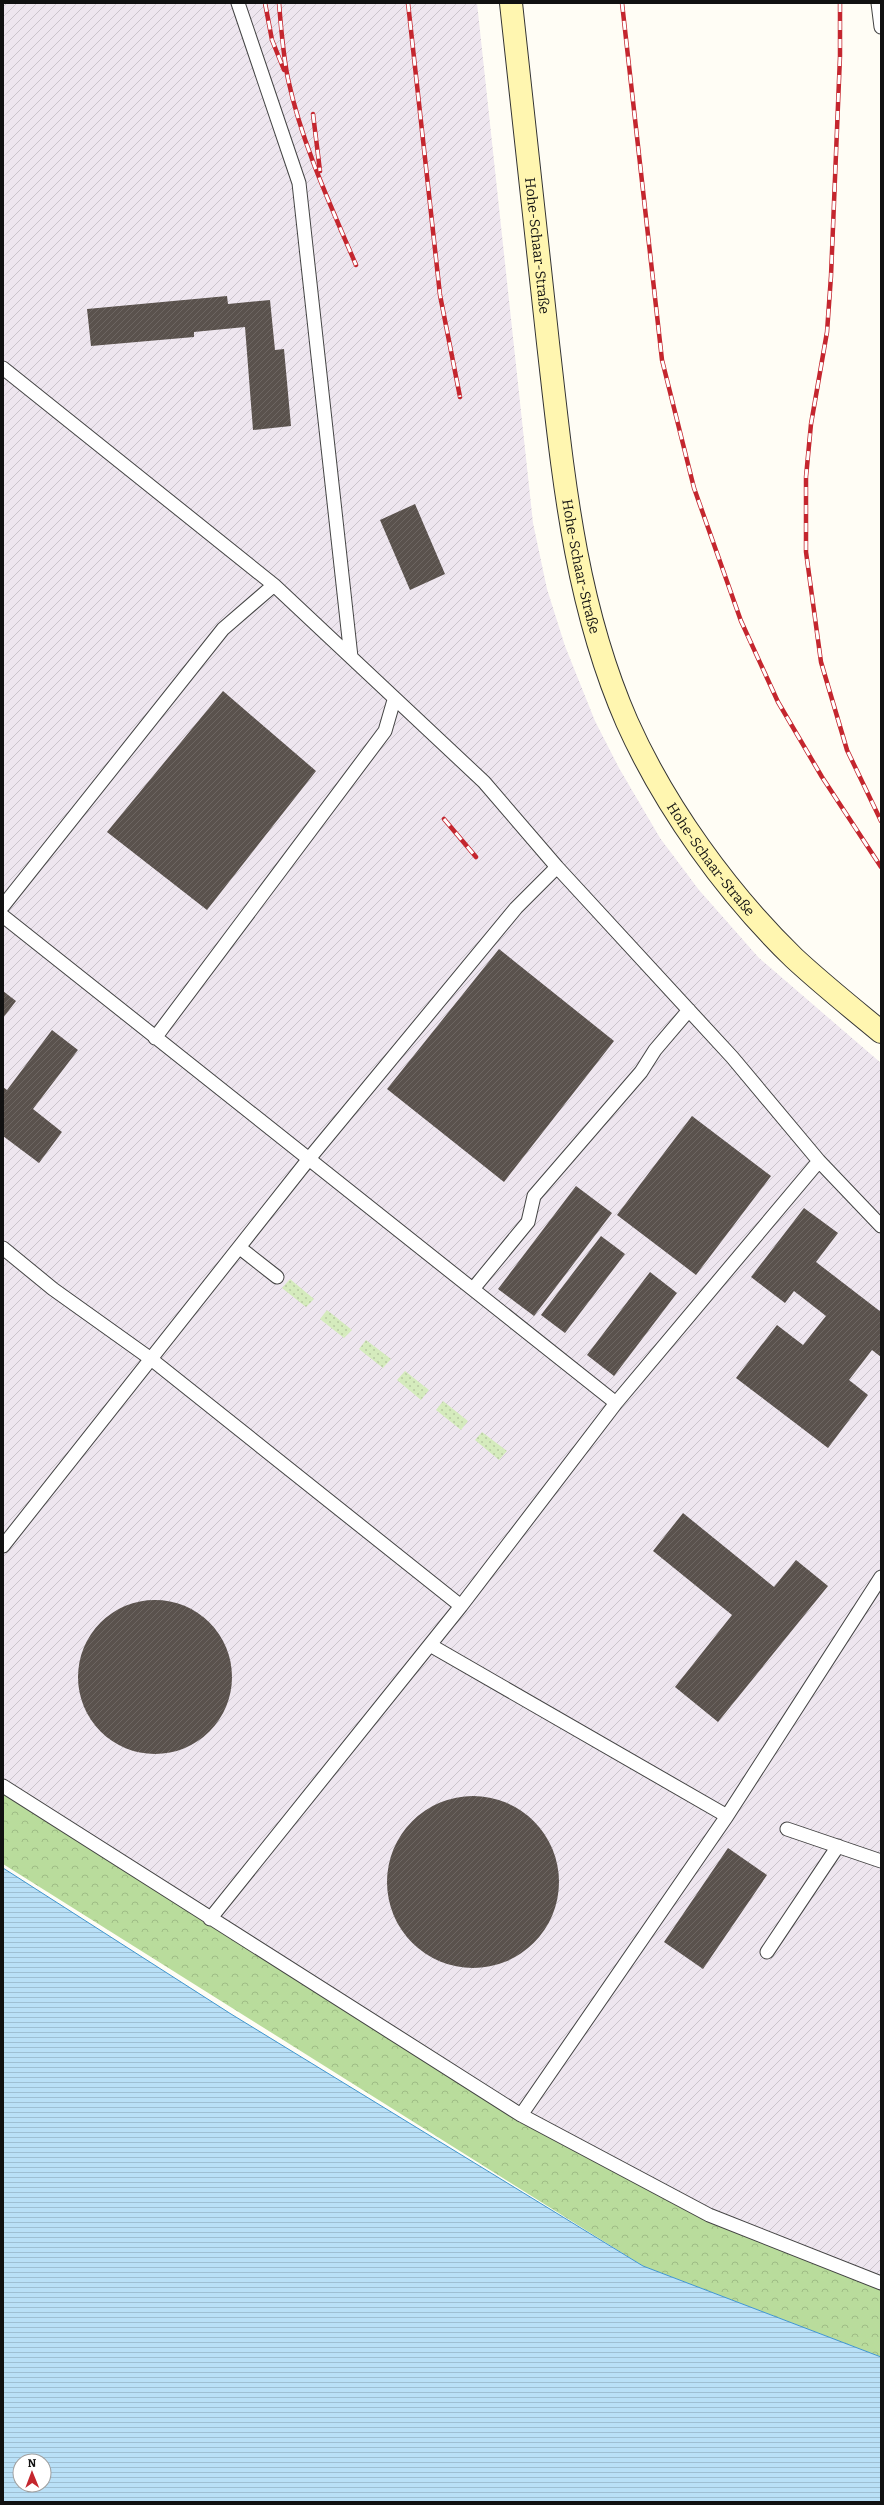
<svg xmlns="http://www.w3.org/2000/svg" width="884" height="2505" viewBox="0 0 884 2505" font-family="Bitter,serif">
<style>
.industrial{fill:url(#industrial-furrows)}
.grass{fill:url(#grass-dots)}
.forest{fill:url(#forest-crowns)}
.water{fill:url(#water-rules);stroke:#3f96cf;fill-rule:evenodd}
.building{fill:url(#building-hatch)}
.lines{fill:none;stroke-linecap:round;stroke-linejoin:round}
.service-casing{stroke:#444;stroke-width:15}
.secondary-casing{stroke:#333;stroke-width:24}
.service{stroke:#fff;stroke-width:13}
.secondary{stroke:#fff6b0;stroke-width:22}
.rail-casing{stroke:#c4262e;stroke-width:4.5}
.rail{stroke:#fff;stroke-width:3;stroke-dasharray:9;stroke-linecap:butt}
.labels{text-anchor:middle;stroke-width:4;stroke-linejoin:round;paint-order:stroke}
.street-label{font-size:14px;fill:#111;stroke:#fff}
</style>
<defs>
<pattern id="industrial-furrows" width="10" height="10" patternUnits="userSpaceOnUse"><rect width="10" height="10" fill="#eee6ef"/><path d="M-1 1l2-2M0 10L10 0M9 11l2-2" fill="none" stroke="#cbc4cc"/></pattern>
<pattern id="grass-dots" width="8" height="8" patternUnits="userSpaceOnUse"><rect width="8" height="8" fill="#d5ebbd"/><path d="M2 2h.1M6 6h.1" fill="none" stroke="#b6c8a1" stroke-width="1.8" stroke-linecap="round"/></pattern>
<pattern id="forest-crowns" width="20" height="18" patternUnits="userSpaceOnUse"><rect width="20" height="18" fill="#b9dc9c"/><path d="M2 6a3 3 0 1 1 6 0M12 15a3 3 0 1 1 6 0" fill="none" stroke="#9ebc85"/></pattern>
<pattern id="water-rules" width="6" height="5" patternUnits="userSpaceOnUse"><rect width="6" height="5" fill="#b9e0f7"/><path d="M0 2.5h6" fill="none" stroke="#9ebfd3"/></pattern>
<pattern id="building-hatch" width="6" height="6" patternUnits="userSpaceOnUse"><rect width="6" height="6" fill="#5a524d"/><path d="M-1 1l2-2M0 6l6-6M5 7l2-2" fill="none" stroke="#6d6662"/></pattern>
</defs>
<rect width="100%" height="100%" fill="#fffdf5"/>
<path class="industrial" d="M 3,3 L 477,3 L 533,523 L 547,589 L 565,646 L 595,721 L 619,768 L 660,838 L 699,890 L 759,958 L 881,1063 L 881,2287 L 677,2205 L 586,2157 L 3,1793 Z"/>
<path class="grass" d="M 290,1279 L 314,1299 L 306,1307 L 282,1288 Z
M 327,1310 L 352,1330 L 344,1338 L 320,1319 Z
M 366,1340 L 391,1359 L 383,1368 L 359,1349 Z
M 405,1371 L 429,1390 L 421,1400 L 397,1380 Z
M 443,1401 L 468,1421 L 461,1430 L 436,1410 Z
M 482,1432 L 507,1451 L 499,1460 L 475,1440 Z"/>
<path class="forest" d="M 3,1793 L 586,2157 L 677,2205 L 881,2287 L 881,2357 L 643,2266 L 3,1864 Z"/>
<path class="water" d="M 3,1868 L 231,2014 L 643,2266 L 881,2357 L 881,2502 L 3,2502 ZM 20,2461 L 44,2461 L 44,2485 L 20,2485 Z"/>
<path class="building" d="M 227,296 L 228,304 L 270,300 L 275,350 L 284,349 L 291,426 L 253,430 L 245,327 L 194,332 L 194,337 L 91,346 L 87,309 Z
M 415,504 L 445,574 L 410,590 L 380,520 Z
M 223,691 L 316,771 L 207,910 L 107,832 Z
M 499,949 L 614,1041 L 504,1182 L 387,1089 Z
M 3,991 L 16,1001 L 3,1018 Z
M 52,1030 L 78,1050 L 33,1109 L 62,1132 L 39,1163 L 3,1136 L 3,1087 L 7,1090 Z
M 692,1116 L 771,1176 L 696,1275 L 617,1215 Z
M 576,1186 L 612,1213 L 534,1316 L 498,1289 Z
M 804,1208 L 838,1233 L 816,1262 L 881,1312 L 881,1357 L 872,1350 L 849,1380 L 868,1395 L 828,1448 L 736,1378 L 777,1325 L 803,1345 L 826,1316 L 794,1291 L 785,1303 L 751,1277 Z
M 601,1236 L 625,1254 L 565,1333 L 541,1315 Z
M 650,1272 L 677,1293 L 614,1376 L 587,1355 Z
M 683,1513 L 774,1587 L 796,1560 L 828,1586 L 718,1722 L 675,1687 L 732,1615 L 653,1551 Z
M78 1677a77 77 0 1 1 154 0a77 77 0 1 1-154 0Z
M387 1882a86 86 0 1 1 172 0a86 86 0 1 1-172 0Z
M 728,1848 L 767,1875 L 703,1969 L 664,1942 Z"/>
<g class="lines">
<g class="service-casing">
<path id="service" d="M 238,3 L 299,183 L 351,657
M 878,3 L 881,27
M 3,368 L 274,585 L 484,782 L 557,867 L 732,1057 L 819,1161 L 881,1226
M 3,906 L 223,629 L 274,585
M 3,916 L 616,1403
M 155,1038 L 385,731 L 394,700
M 3,1248 L 53,1289 L 151,1359 L 461,1606
M 240,1248 L 277,1277
M 473,1289 L 528,1222 L 534,1196 L 641,1072 L 655,1050 L 689,1010
M 3,1546 L 308,1160 L 516,908 L 557,867
M 430,1645 L 727,1816
M 3,1786 L 521,2115 L 709,2215 L 881,2283
M 787,1829 L 881,1861
M 210,1919 L 461,1606 L 616,1403 L 819,1161
M 767,1952 L 838,1846
M 521,2115 L 727,1816 L 881,1577"/>
</g>
<g class="secondary-casing">
<g id="secondary">
<path id="s1" d="M 511,3 C 523,116 536,230 548,343 C 563,473 574,601 627,722 C 665,807 727,893 794,958 C 822,984 852,1008 881,1032"/>
</g>
</g>
<use href="#service" class="service"/>
<use href="#secondary" class="secondary"/>
<g class="rail-casing">
<path id="rail" d="M 265,3 L 272,40 L 284,70
M 279,3 C 281,28 283,54 288,79 C 302,144 330,204 356,265
M 408,3 L 440,295 L 460,397
M 622,3 L 662,360 L 694,488 L 741,621 L 778,702 L 822,777 L 881,867
M 840,3 L 840,56 L 831,276 L 827,332 L 811,424 L 806,477 L 806,552 L 821,662 L 847,750 L 881,821
M 313,114 L 320,171
M 444,819 L 476,857"/>
</g>
<use href="#rail" class="rail"/>
</g>
<g class="labels">
<g class="street-label">
<text dy="5" stroke="none"><textPath href="#s1" startOffset="244">Hohe-Schaar-Straße</textPath></text>
<text dy="5" stroke="none"><textPath href="#s1" startOffset="568">Hohe-Schaar-Straße</textPath></text>
<text dy="5" stroke="none"><textPath href="#s1" startOffset="892">Hohe-Schaar-Straße</textPath></text>
</g>
</g>
<rect width="884" height="2505" fill="none" stroke="#111111" stroke-width="8"/>
<g transform="translate(32 2473) rotate(359)"><circle r="19" fill="#ffffff" stroke="#a0a0a0"/>
<path d="M0-3L7 15L0 10L-7 15Z" fill="#c4262e"/>
<text y="-6" font-size="11" font-weight="bold" text-anchor="middle" fill="#111111">N</text>
</g>
</svg>
